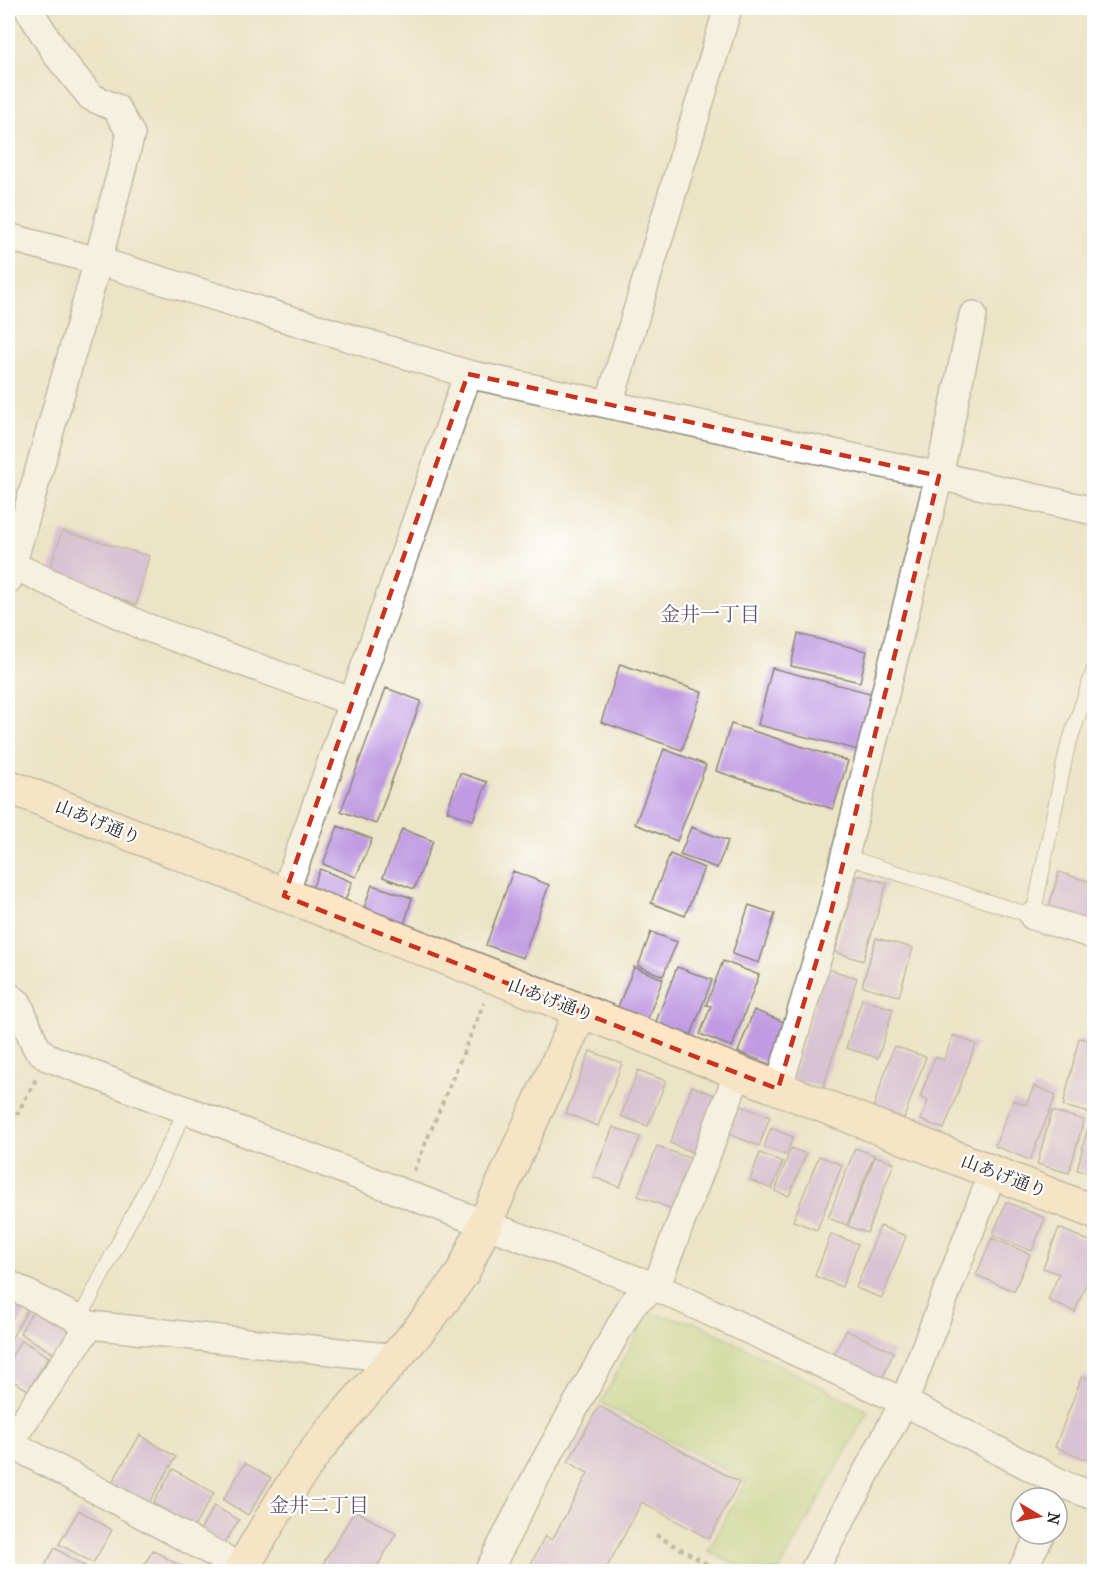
<svg xmlns="http://www.w3.org/2000/svg" width="1102" height="1579" viewBox="0 0 1102 1579" font-family="'IM FELL French Canon','Noto Serif JP',serif">
<style>
.green{fill:#b6d47b;stroke:#708053;stroke-width:1.5}
.building{fill:#c09ae2}
.lines{fill:none;stroke-linecap:round;stroke-linejoin:round}
.lane-casing{stroke:#8c8878;stroke-width:16}
.street-casing{stroke:#8c8878;stroke-width:30}
.secondary-casing{stroke:#8c8878;stroke-width:36}
.path{stroke:#8c8878;stroke-width:4;stroke-dasharray:4.5 4.5;stroke-linecap:butt}
.lane{stroke:#fff;stroke-width:14}
.street{stroke:#fff;stroke-width:27}
.secondary{stroke:#fee5c5;stroke-width:33}
.marked{fill:none;stroke:#c8321e;stroke-width:4.5;stroke-dasharray:12 8;stroke-linejoin:round}
.labels{text-anchor:middle;stroke-width:4.5;stroke-linejoin:round;paint-order:stroke}
.street-label{font-size:18px;fill:#2b2b2b;stroke:#fff}
.neighbourhood-label{font-size:20px;fill:#5f526b;stroke:#fff}
</style>
<rect width="100%" height="100%" fill="#fff"/>
<filter id="ink" filterUnits="userSpaceOnUse"><feTurbulence type="fractalNoise" baseFrequency=".0167" numOctaves="2"/><feDisplacementMap in="SourceGraphic" scale="12" xChannelSelector="R" yChannelSelector="G"/><feConvolveMatrix kernelMatrix="1 2 1 2 8 2 1 2 1" color-interpolation-filters="sRGB"/></filter>
<filter id="wash" filterUnits="userSpaceOnUse"><feTurbulence type="fractalNoise" baseFrequency=".008" numOctaves="4" result="noise"/><feDisplacementMap in="SourceGraphic" scale="24" xChannelSelector="R" yChannelSelector="G"/><feGaussianBlur stdDeviation="1.35" result="paint"/><feColorMatrix in="noise" values="0 0 0 0 0 0 0 0 0 0 0 0 0 0 0 0 0 1.4 0 .05"/><feComposite in="paint" operator="in"/></filter>
<g filter="url(#wash)">
<rect width="100%" height="100%" fill="#ece4c6"/>
<path class="green" d="M 648,1313 L 697,1323 L 868,1411 L 779,1571 L 749,1571 L 708,1551 L 746,1481 L 601,1403 Z"/>
<g id="blocks">
<path class="building" d="M 62,531 L 149,556 L 136,605 L 49,572 Z
M 798,634 L 867,651 L 860,682 L 791,666 Z
M 620,664 L 702,692 L 682,750 L 601,722 Z
M 772,668 L 874,694 L 859,750 L 758,725 Z
M 386,688 L 421,701 L 376,824 L 341,811 Z
M 731,724 L 848,761 L 833,809 L 716,771 Z
M 664,749 L 706,765 L 677,841 L 635,824 Z
M 460,773 L 487,782 L 473,820 L 447,811 Z
M 338,826 L 372,839 L 356,877 L 323,864 Z
M 691,827 L 728,841 L 717,868 L 680,855 Z
M 402,829 L 433,841 L 414,889 L 383,877 Z
M 670,854 L 704,868 L 685,916 L 651,903 Z
M 320,869 L 352,882 L 344,904 L 311,891 Z
M 513,871 L 549,885 L 523,958 L 486,945 Z
M 1059,872 L 1094,883 L 1094,924 L 1048,910 Z
M 858,875 L 887,883 L 863,961 L 835,952 Z
M 372,885 L 412,898 L 404,925 L 363,911 Z
M 749,905 L 775,914 L 759,963 L 732,954 Z
M 651,932 L 677,942 L 663,976 L 638,966 Z
M 876,938 L 913,948 L 899,996 L 862,986 Z
M 723,961 L 759,975 L 732,1047 L 700,1034 L 711,1006 L 706,1005 Z
M 634,967 L 663,979 L 646,1023 L 616,1012 Z
M 677,967 L 712,980 L 690,1038 L 655,1024 Z
M 825,968 L 857,978 L 823,1088 L 792,1079 Z
M 862,999 L 893,1009 L 878,1058 L 846,1048 Z
M 754,1010 L 791,1025 L 775,1066 L 738,1052 Z
M 953,1035 L 976,1044 L 944,1129 L 921,1120 L 928,1101 L 920,1097 L 935,1057 L 944,1060 Z
M 1079,1038 L 1094,1041 L 1094,1094 L 1090,1113 L 1063,1106 Z
M 894,1046 L 926,1057 L 904,1118 L 873,1108 Z
M 590,1051 L 622,1063 L 598,1126 L 566,1113 Z
M 638,1070 L 666,1081 L 648,1126 L 621,1116 Z
M 692,1086 L 724,1099 L 702,1156 L 670,1143 Z
M 1034,1086 L 1056,1095 L 1030,1160 L 995,1146 L 1013,1100 L 1026,1105 Z
M 741,1106 L 770,1117 L 759,1146 L 729,1134 Z
M 1052,1111 L 1084,1120 L 1069,1173 L 1037,1164 Z
M 613,1127 L 640,1137 L 620,1187 L 593,1177 Z
M 771,1128 L 793,1137 L 786,1155 L 764,1147 Z
M 1087,1130 L 1094,1131 L 1094,1174 L 1077,1170 Z
M 657,1146 L 694,1160 L 675,1210 L 638,1196 Z
M 791,1148 L 806,1154 L 789,1196 L 775,1191 Z
M 855,1148 L 874,1155 L 847,1225 L 828,1218 Z
M 760,1153 L 783,1162 L 772,1189 L 750,1180 Z
M 819,1156 L 842,1165 L 817,1230 L 793,1221 Z
M 875,1156 L 894,1163 L 867,1233 L 848,1226 Z
M 1006,1202 L 1045,1218 L 1032,1251 L 993,1235 Z
M 880,1226 L 906,1236 L 882,1298 L 856,1288 Z
M 1059,1228 L 1094,1243 L 1094,1264 L 1075,1312 L 1048,1300 L 1059,1274 L 1043,1268 Z
M 831,1234 L 858,1244 L 842,1287 L 815,1276 Z
M 992,1238 L 1030,1254 L 1014,1291 L 976,1275 Z
M 8,1296 L 29,1307 L 11,1339 L 8,1337 Z
M 35,1307 L 72,1330 L 56,1355 L 20,1333 Z
M 846,1330 L 894,1352 L 879,1385 L 831,1362 Z
M 21,1340 L 49,1357 L 28,1390 L 8,1378 L 8,1363 Z
M 1082,1376 L 1094,1380 L 1094,1443 L 1088,1460 L 1055,1447 Z
M 599,1406 L 739,1482 L 709,1539 L 642,1502 L 606,1569 L 611,1572 L 527,1572 L 545,1536 L 552,1540 L 588,1473 L 568,1462 Z
M 140,1435 L 176,1457 L 146,1508 L 110,1486 Z
M 245,1463 L 271,1478 L 248,1515 L 223,1500 Z
M 173,1469 L 214,1493 L 194,1527 L 153,1503 Z
M 214,1506 L 239,1520 L 224,1544 L 200,1530 Z
M 79,1510 L 112,1530 L 93,1563 L 59,1544 Z
M 355,1510 L 396,1534 L 374,1572 L 318,1572 Z
M 55,1548 L 94,1572 L 41,1572 Z
M 153,1550 L 185,1569 L 184,1572 L 140,1572 Z"/>
</g>
</g>
<g filter="url(#ink)">
<use href="#blocks" fill-opacity="0" stroke="#8c8878" stroke-width="1.5"/>
<g class="lines">
<g class="lane-casing">
<path id="lane" d="M 844,856 L 1033,916 L 1067,749 L 1094,669
M 79,1320 L 186,1111"/>
</g>
<g class="street-casing">
<path id="street" d="M 8,237 L 98,261 L 468,374 L 939,476 L 830,916 L 778,1089
M 973,315 L 939,476 L 1094,511
M 609,404 L 728,8
M 8,563 L 143,626 L 353,702
M 8,580 L 98,261 L 131,134 L 116,108 L 91,97 L 57,55 L 28,8
M 284,896 L 468,374
M 1033,916 L 1094,935
M 8,996 L 18,1003 L 36,1047 L 47,1057 L 485,1224 L 656,1287 L 738,1073
M 8,1284 L 90,1325 L 395,1358
M 8,1442 L 249,1572
M 8,1444 L 90,1325
M 488,1572 L 536,1477 L 633,1303 L 656,1287 L 904,1402 L 1067,1486 L 1094,1496
M 813,1572 L 904,1402 L 993,1172
M 1021,1572 L 1041,1534"/>
</g>
<g class="secondary-casing">
<path id="secondary" d="M 8,786 L 1094,1212
M 240,1572 C 267,1526 293,1479 327,1437 C 372,1382 423,1331 463,1272 L 581,1011"/>
</g>
<path class="path" d="M 8,1131 L 36,1079
M 414,1171 L 484,1003
M 656,1535 L 721,1572"/>
<use href="#lane" class="lane"/>
<use href="#street" class="street"/>
<use href="#secondary" class="secondary"/>
</g>
</g>
<path d="M0 0H1102V1579H0ZM 468,374 L 939,476 L 830,916 L 778,1089 L 284,896 Z" fill="#ece4c6" fill-opacity=".55" fill-rule="evenodd"/>
<path class="marked" d="M 468,374 L 939,476 L 830,916 L 778,1089 L 284,896 Z"/>
<g class="labels">
<g class="street-label">
<text transform="translate(98 822) rotate(22)" y="6">山あげ通り</text>
<text transform="translate(551 1000) rotate(21)" y="6">山あげ通り</text>
<text transform="translate(1004 1176) rotate(21)" y="6">山あげ通り</text>
</g>
<g class="neighbourhood-label">
<text x="710" y="621">金井一丁目</text>
<text x="319" y="1512">金井二丁目</text>
</g>
</g>
<rect width="1102" height="1579" fill="none" stroke="#fff" stroke-width="30"/>
<g transform="translate(1039 1516) rotate(100)"><circle r="28" fill="#ffffff" stroke="#aaaaaa" stroke-width="1.5"/>
<path d="M0-4.5L10 22L0 15L-10 22Z" fill="#c8321e"/>
<text y="-9" font-size="16" font-weight="bold" text-anchor="middle" fill="#2b2b2b">N</text>
</g>
</svg>
